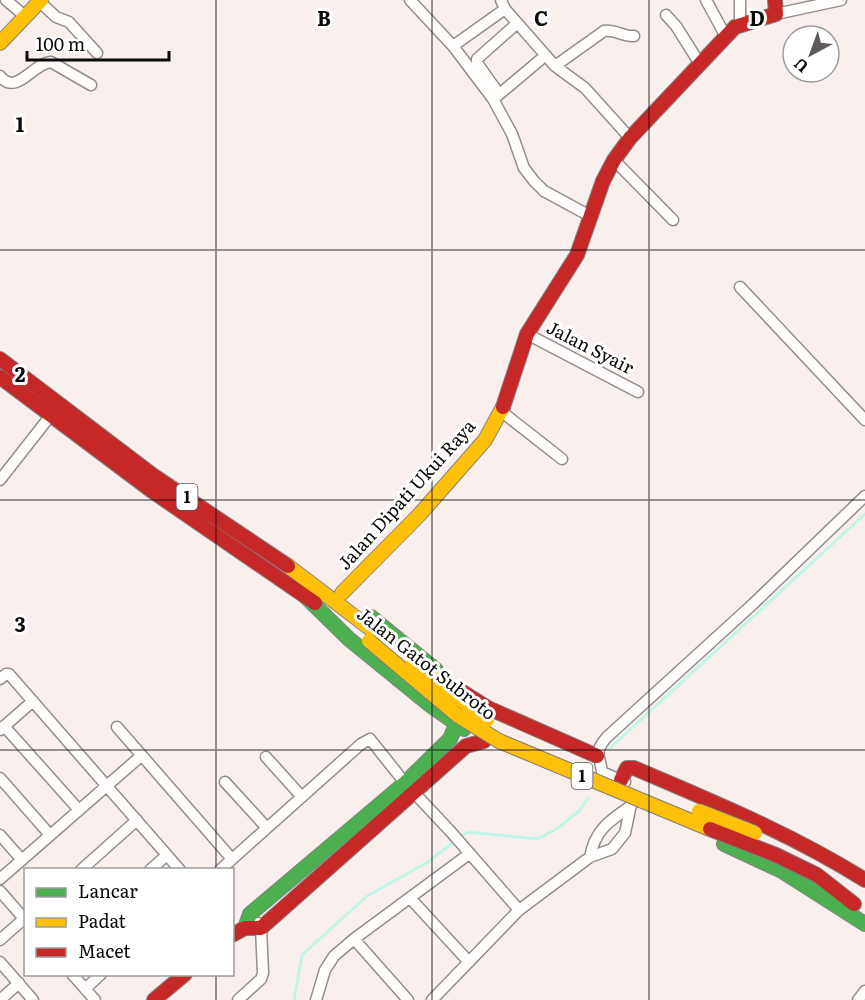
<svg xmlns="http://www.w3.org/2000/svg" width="865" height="1000" viewBox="0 0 865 1000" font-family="Literata,serif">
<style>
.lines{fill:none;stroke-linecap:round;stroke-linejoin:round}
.stream{stroke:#c2f5ea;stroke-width:3}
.street-casing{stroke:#928e8c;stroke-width:13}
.fast-casing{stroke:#888483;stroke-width:16}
.slow-casing{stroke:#888483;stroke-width:16}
.jam-casing{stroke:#888483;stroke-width:16}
.street{stroke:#fefdfc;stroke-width:10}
.fast{stroke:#4caf50;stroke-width:14}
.slow{stroke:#ffc107;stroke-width:14}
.jam{stroke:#c62828;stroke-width:14}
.slow-bridge-casing{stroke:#7f7b7a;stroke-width:16;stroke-linecap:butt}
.jam-bridge-casing{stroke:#7f7b7a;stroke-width:16;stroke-linecap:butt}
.slow-bridge{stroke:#ffc107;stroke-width:14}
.jam-bridge{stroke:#c62828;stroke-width:14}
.grid{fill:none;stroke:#0a0a0a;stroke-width:1.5;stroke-opacity:0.55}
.labels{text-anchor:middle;stroke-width:6;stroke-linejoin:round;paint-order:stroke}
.shield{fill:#fff;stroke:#545454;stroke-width:1.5}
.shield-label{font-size:16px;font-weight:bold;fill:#0a0a0a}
.street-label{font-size:18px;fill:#0a0a0a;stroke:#fff}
.grid-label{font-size:20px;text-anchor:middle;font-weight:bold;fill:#0a0a0a;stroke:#fff;stroke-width:6;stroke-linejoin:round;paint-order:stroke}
</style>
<rect width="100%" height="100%" fill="#f9f0ed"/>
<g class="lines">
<path class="stream" d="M 610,748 L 865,514
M 460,837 L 468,832 L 538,839 L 558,828 L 579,811 L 588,798
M 294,1000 L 302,955 L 367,896 L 428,862 L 455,841"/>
<g class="street-casing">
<path id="street" d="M 6,0 L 26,17
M 410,0 L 453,46 L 493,99 L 512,134 L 524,168 L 534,181 L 544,191 L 590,216
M 501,0 L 505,9 L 555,66 L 585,88 L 630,138
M 706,0 L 725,35
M 740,0 L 740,24
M 40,2 L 56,17 L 69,22 L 97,53
M 776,14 L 841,0
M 666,15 L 676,26 L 700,64
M 453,46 L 505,9
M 555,66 L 604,31 C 615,29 623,37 634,36
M 0,76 C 16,97 33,63 51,62 L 91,85
M 499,94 L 477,63 L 477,59 L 513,27
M 496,97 L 540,60
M 614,160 L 673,220
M 740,287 L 865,420
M 527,334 L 638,392
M 502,412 L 562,459
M 0,480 L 51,415
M 0,679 L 6,674 L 9,674 L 180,870
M 4,726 L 79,810
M 117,727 L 232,859
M 0,730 L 33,701
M 266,757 L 302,797
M 0,778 L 50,835
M 225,782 L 267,828
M 625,782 L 602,772 C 600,755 593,753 607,737 L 753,604 L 865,496
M 0,835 L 22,860
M 590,857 C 595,830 609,821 631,806
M 81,870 L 137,820
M 150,870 L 167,855
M 220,870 L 361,744 L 370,739 L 405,783 L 451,832 L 519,910
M 0,879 L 141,756
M 0,891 L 26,921
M 410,898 L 469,962
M 354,939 L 408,1000
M 0,940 L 26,917
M 0,962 L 33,1000
M 72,974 L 95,1000
M 85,989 L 101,974
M 0,1000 L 19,983
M 238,1000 L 261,979 L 263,973 L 261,928 L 258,923
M 316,1000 L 325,970 L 334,956 L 354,939 L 469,854
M 432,1000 L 519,910 L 590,857 L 612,849 L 625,833 L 633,795
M 858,1000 L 865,991"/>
</g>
<g class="fast-casing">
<path id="fast" d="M 304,595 L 349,639 L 430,705 L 464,729
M 371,617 L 436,670
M 724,844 L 782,871 L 865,924
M 245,928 L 250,914 L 405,783 L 450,739 L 456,725"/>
</g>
<g class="slow-casing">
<path id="slow" d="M 0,43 L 41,0
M 288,566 L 376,633
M 342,593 L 420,514 L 485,440 L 503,407"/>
</g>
<g class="jam-casing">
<path id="jam" d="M 0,359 L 154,476 L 288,566
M 0,377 L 152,491 L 315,603
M 503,407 L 527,334 L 577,255 L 603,181 L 614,160 L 630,138 L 735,27 L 776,14 L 775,0
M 461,691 L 488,708 L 597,756
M 621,780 L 627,768 L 634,768 C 713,802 792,834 865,880
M 817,875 L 854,904
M 232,935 L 245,928 L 261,928 L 466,746 L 484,741
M 154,1000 L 185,974"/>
</g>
<use href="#street" class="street"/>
<use href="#fast" class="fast"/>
<use href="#slow" class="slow"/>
<use href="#jam" class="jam"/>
<g class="slow-bridge-casing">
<path id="slow-bridge" d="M 369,641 L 457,715 L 499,741 L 710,829
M 413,663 L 487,720
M 699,811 L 755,833"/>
</g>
<g class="jam-bridge-casing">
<path id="jam-bridge" d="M 710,829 L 776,855 L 817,875"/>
</g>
<use href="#slow-bridge" class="slow-bridge"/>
<use href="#jam-bridge" class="jam-bridge"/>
</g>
<path class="grid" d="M 216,0 L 216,870M 432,0 L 432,1000M 649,0 L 649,1000M 0,250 L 865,250M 0,500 L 865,500M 0,750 L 865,750M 216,974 L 216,1000"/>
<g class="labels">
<g class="shield">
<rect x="176.5" y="484" width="21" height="26" rx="4.5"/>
<rect x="571.5" y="763" width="21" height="26" rx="4.5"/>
</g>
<g class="shield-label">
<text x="187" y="503">1</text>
<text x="582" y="782">1</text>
</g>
<g class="street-label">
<text transform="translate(590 348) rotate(27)" y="6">Jalan Syair</text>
<text transform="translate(407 495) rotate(-48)" y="6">Jalan Dipati Ukui Raya</text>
<text transform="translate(426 664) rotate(38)" y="6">Jalan Gatot Subroto</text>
</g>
</g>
<g class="grid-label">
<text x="324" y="26">B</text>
<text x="541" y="26">C</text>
<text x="757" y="26">D</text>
<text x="20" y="132">1</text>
<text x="20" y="382">2</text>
<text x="20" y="632">3</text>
</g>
<rect x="24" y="868" width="210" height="108" fill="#ffffff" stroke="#9d9d9d" stroke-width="1.5"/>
<rect x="36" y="888" width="30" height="9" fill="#4caf50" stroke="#9d9d9d" stroke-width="1.5"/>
<text x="78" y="898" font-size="18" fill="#0a0a0a">Lancar</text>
<rect x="36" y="918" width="30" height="9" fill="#ffc107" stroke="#9d9d9d" stroke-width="1.5"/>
<text x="78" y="928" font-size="18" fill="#0a0a0a">Padat</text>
<rect x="36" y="948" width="30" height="9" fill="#c62828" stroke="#9d9d9d" stroke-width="1.5"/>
<text x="78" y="958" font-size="18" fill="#0a0a0a">Macet</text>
<g transform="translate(811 54) rotate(221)"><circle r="28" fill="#ffffff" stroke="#9d9d9d" stroke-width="1.5"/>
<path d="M0-4.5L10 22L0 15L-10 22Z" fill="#5e5a59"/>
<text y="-9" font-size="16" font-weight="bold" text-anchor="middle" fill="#0a0a0a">U</text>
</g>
<path d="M27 51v9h142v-9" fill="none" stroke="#0a0a0a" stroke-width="3"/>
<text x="36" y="51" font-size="18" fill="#0a0a0a" stroke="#ffffff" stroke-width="4.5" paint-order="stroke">100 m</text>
</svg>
